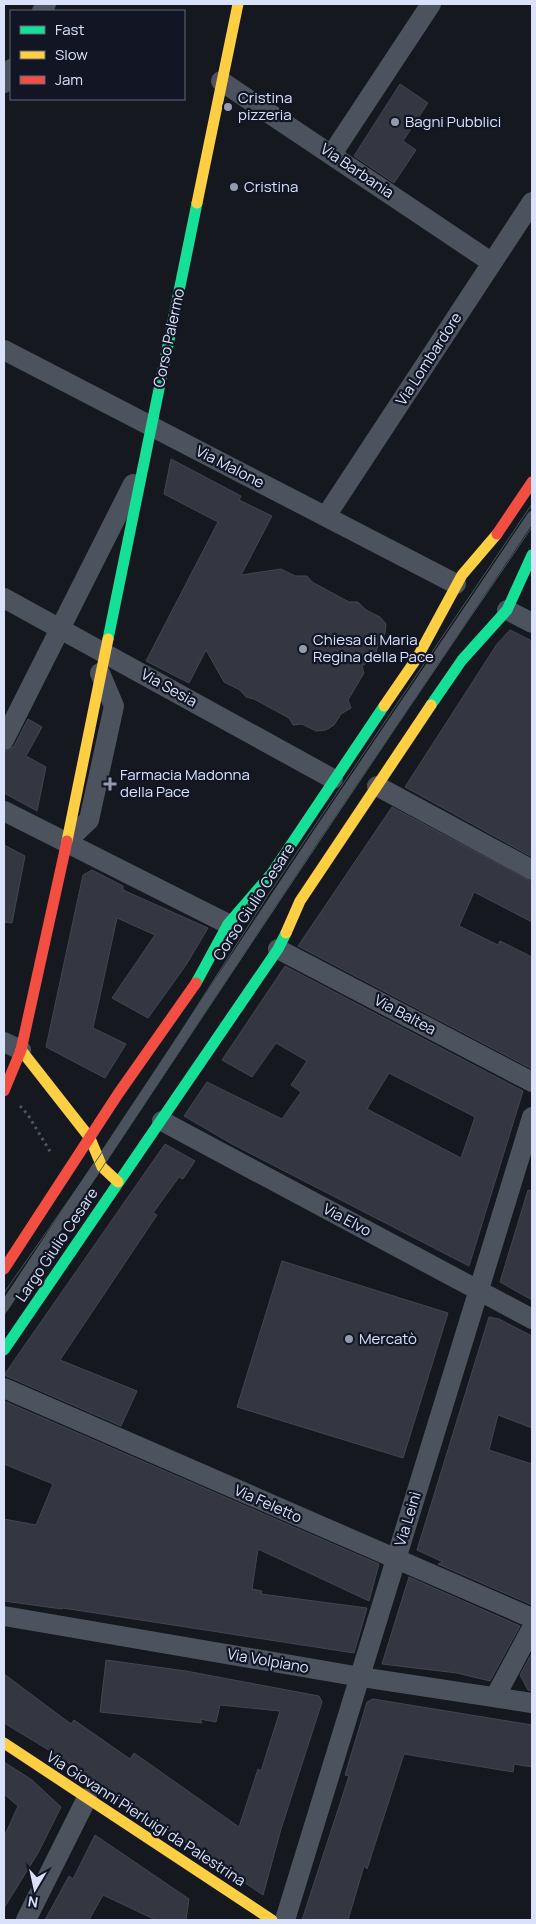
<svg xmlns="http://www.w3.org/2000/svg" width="536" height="1924" viewBox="0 0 536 1924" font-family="Manrope,sans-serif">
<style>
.building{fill:#343742;stroke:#424553;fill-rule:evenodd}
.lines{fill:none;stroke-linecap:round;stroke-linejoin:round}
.path{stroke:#4a5b5d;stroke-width:3;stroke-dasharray:2.5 4;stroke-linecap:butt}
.lane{stroke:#4c535f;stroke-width:10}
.street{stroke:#4c535f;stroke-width:20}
.fast{stroke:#16e098;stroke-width:11}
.slow{stroke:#ffcf43;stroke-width:11}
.jam{stroke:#f24e42;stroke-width:11}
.tram{stroke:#40595b;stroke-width:1}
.poi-dot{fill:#959bae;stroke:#121624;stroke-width:2}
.labels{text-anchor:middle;stroke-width:4.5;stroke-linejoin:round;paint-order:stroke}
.poi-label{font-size:15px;fill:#d9e2fa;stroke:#121624;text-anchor:start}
.street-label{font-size:15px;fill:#d9e2fa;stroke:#121624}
</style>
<rect width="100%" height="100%" fill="#161820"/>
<path class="building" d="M 400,84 L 428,103 L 403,141 L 416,150 L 394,183 L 354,156 Z
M 171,459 L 241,496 L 239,500 L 272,516 L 241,575 L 281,569 L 295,576 L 307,576 L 312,582 L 349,602 L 358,602 L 366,610 L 380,617 L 386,624 L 385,633 L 377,648 L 376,657 L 362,666 L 364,673 L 348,700 L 351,708 L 341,714 L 334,725 L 326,730 L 316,731 L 302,724 L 293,725 L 289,718 L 254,699 L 246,697 L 240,690 L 224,682 L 206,650 L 189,683 L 146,661 L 218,522 L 164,494 Z
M 510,630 L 532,641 L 532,857 L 405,787 L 497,644 Z
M 28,719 L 42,727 L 26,756 L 46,767 L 37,811 L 4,793 L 4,752 L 14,746 Z
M 392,807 L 532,882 L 532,922 L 474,892 L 459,926 L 498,945 L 500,941 L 532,957 L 532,1069 L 298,946 Z
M 4,845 L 25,856 L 12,923 L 4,922 Z
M 92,870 L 123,886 L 123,890 L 208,928 L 186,965 L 148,1018 L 112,998 L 155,935 L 117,918 L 93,1028 L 126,1044 L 105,1078 L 46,1047 L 83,875 Z
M 285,966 L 523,1091 L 469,1266 L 232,1144 L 184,1116 L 207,1082 L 282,1119 L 301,1092 L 291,1085 L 307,1061 L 276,1043 L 252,1077 L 222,1060 ZM 389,1073 L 475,1117 L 461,1158 L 367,1109 Z
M 165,1144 L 195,1161 L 183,1179 L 179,1177 L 153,1213 L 157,1215 L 60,1360 L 137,1391 L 121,1426 L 4,1375 Z
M 528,1190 L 532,1191 L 532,1300 L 500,1282 Z
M 282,1261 L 448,1313 L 403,1458 L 237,1407 Z
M 489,1317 L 499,1319 L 532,1336 L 532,1428 L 498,1415 L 489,1450 L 532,1464 L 532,1605 L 438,1564 L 443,1562 L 417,1550 Z
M 4,1401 L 379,1564 L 369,1601 L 258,1549 L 252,1589 L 262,1591 L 261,1594 L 367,1608 L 354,1653 L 63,1608 L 62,1609 L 4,1601 L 4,1519 L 36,1525 L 53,1484 L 4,1464 Z
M 409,1577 L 520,1626 L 490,1681 L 457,1673 L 382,1664 Z
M 532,1653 L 532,1691 L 528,1690 L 520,1675 Z
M 106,1660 L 186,1671 L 319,1696 L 322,1702 L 281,1829 L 263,1895 L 52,1752 L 4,1723 L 4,1674 L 71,1724 L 74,1720 L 130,1759 L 134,1753 L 239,1827 L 258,1769 L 261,1771 L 280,1711 L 220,1705 L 216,1722 L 200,1719 L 202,1723 L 100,1712 Z
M 373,1699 L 532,1725 L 532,1767 L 514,1764 L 513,1772 L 404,1754 L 367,1869 L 364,1866 L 348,1920 L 302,1920 L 349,1776 L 345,1775 L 367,1702 Z
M 4,1762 L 32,1780 L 61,1807 L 38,1853 L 4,1908 L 4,1837 L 18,1806 L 4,1794 Z
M 95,1835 L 189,1899 L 186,1920 L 156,1920 L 103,1895 L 89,1920 L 45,1920 L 69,1876 L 73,1879 Z"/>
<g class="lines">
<path class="path" d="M 20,1106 L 28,1115 L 51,1153"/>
<path class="lane" d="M 4,1307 L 316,836 L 532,516"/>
<path class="street" d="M 42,11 L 46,4
M 221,81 L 491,262
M 4,83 L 11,69
M 332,154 L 431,4
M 4,350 L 456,584
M 326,516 L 532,202
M 4,598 L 333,779
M 507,610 L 532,623
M 4,740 L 133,484
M 377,786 L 532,870
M 4,811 L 228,924
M 67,841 L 89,820 L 114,706 L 100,673
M 278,949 L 532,1082
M 4,1042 L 21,1050
M 162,1121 L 532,1319
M 4,1388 L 532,1618
M 4,1616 L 361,1677 L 532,1703
M 495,1697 L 532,1628
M 26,1920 L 87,1798
M 285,1920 L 532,1117"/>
<path class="fast" d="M 108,639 L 197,203
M 431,705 L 462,660 L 507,610 L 532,555
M 196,983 L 228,924 L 272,873 L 384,706
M 4,1350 L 278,949 L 286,933"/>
<path class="slow" d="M 197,203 L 238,4
M 384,706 L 417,658 L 462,575 L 497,534
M 67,841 L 108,639
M 286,933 L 300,901 L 431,705
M 21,1050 L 90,1138 L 102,1167 L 118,1182
M 4,1743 L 272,1920"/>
<path class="jam" d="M 497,534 L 532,482
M 4,1091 L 21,1050 L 67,841
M 4,1269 L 118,1094 L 196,983"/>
<path class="tram" d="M 4,1293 L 126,1118 L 268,895 L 532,504
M 4,1315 C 180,1052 353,787 532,527"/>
</g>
<g class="poi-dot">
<circle cx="228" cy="107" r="5"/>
<circle cx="395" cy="122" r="5"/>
<circle cx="234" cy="187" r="5"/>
<circle cx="303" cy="649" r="5"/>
<path d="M107.5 776.5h5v5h5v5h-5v5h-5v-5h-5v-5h5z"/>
<circle cx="349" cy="1339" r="5"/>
</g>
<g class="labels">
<g class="poi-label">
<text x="238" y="103">Cristina<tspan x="238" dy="17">pizzeria</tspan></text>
<text x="405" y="127">Bagni Pubblici</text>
<text x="244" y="192">Cristina</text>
<text x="313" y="645">Chiesa di Maria<tspan x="313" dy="17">Regina della Pace</tspan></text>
<text x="120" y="780">Farmacia Madonna<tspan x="120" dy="17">della Pace</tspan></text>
<text x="359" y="1344">Mercatò</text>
</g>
<g class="street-label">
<text transform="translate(357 171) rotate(34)" y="5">Via Barbania</text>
<text transform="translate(169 338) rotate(-78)" y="5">Corso Palermo</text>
<text transform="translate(429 359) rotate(-57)" y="5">Via Lombardore</text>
<text transform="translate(230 467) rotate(27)" y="5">Via Malone</text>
<text transform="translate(169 688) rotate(29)" y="5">Via Sesia</text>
<text transform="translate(254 902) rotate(-57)" y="5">Corso Giulio Cesare</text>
<text transform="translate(405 1015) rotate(28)" y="5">Via Baltea</text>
<text transform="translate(347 1220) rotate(28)" y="5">Via Elvo</text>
<text transform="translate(57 1245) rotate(-56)" y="5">Largo Giulio Cesare</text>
<text transform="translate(268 1504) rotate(24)" y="5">Via Feletto</text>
<text transform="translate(408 1519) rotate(-73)" y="5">Via Leinì</text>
<text transform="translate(268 1661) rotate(10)" y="5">Via Volpiano</text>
<text transform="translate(146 1819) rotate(33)" y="5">Via Giovanni Pierluigi da Palestrina</text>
</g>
</g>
<rect width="536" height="1924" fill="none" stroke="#d9e2fa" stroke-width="10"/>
<rect x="10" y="10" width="175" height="90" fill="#121624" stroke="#62687a"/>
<rect x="20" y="26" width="25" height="8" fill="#16e098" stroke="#62687a"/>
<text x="55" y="35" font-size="15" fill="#d9e2fa">Fast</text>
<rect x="20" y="51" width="25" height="8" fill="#ffcf43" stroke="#62687a"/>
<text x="55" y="60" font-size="15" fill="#d9e2fa">Slow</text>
<rect x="20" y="76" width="25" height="8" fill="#f24e42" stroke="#62687a"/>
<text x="55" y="85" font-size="15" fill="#d9e2fa">Jam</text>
<g transform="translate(35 1889) rotate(189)" stroke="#121624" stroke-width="4" paint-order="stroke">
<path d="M0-4L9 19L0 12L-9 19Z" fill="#d9e2fa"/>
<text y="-8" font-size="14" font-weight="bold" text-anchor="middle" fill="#d9e2fa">N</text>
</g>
</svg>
